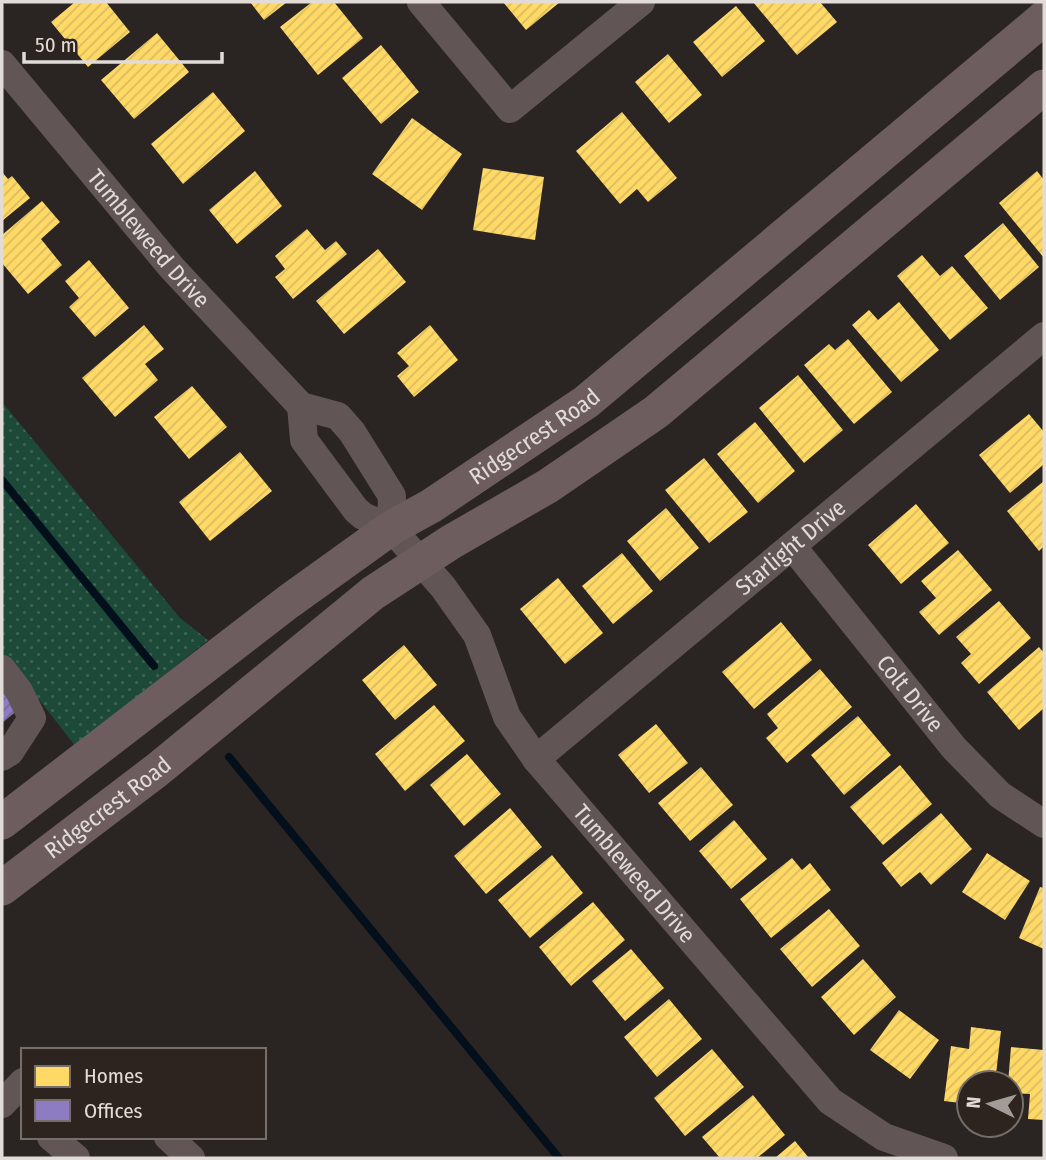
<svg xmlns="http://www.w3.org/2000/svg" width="1046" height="1160" viewBox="0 0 1046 1160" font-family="'Fira Sans Condensed',sans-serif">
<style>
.green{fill:url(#green-dots)}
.homes{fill:url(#homes-hatch)}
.offices{fill:url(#offices-hatch)}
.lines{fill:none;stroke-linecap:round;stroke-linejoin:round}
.stream{stroke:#040f1c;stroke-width:8}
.minor{stroke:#625556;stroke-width:28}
.major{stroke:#6d5d5e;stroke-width:35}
.labels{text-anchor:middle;stroke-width:7;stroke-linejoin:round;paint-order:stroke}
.street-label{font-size:23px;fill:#e2dcd8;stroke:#2d241f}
</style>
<defs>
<pattern id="green-dots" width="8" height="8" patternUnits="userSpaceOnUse" patternTransform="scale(1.75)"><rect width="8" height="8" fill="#1c4938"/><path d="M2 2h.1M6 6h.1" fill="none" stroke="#3d6354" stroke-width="1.8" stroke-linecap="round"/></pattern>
<pattern id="homes-hatch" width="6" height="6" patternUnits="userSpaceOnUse" patternTransform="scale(1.75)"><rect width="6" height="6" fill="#ffd966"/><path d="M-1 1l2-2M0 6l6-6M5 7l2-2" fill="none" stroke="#dabb5f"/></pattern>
<pattern id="offices-hatch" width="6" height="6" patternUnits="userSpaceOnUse" patternTransform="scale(1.75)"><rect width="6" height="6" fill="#8e7cc3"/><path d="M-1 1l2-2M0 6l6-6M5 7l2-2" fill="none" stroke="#746896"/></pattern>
</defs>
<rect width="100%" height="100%" fill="#2a2522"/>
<path class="green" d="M 2,402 L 180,618 L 208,640 L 76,747 L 2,652 Z"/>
<path class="homes" d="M 75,2 L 106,2 L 130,32 L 88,67 L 51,22 Z
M 250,2 L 287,2 L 264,20 Z
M 312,2 L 334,2 L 363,38 L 318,75 L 280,27 Z
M 503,2 L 560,2 L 526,30 Z
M 753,2 L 820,2 L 837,22 L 797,55 Z
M 736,6 L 765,41 L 722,77 L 693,42 Z
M 157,33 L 189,72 L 134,119 L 101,80 Z
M 381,45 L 419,92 L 381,124 L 342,78 Z
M 668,54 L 702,95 L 669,123 L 635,82 Z
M 213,92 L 245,131 L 183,184 L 151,144 Z
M 622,112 L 677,178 L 648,202 L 637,189 L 620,204 L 576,151 Z
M 412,118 L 462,154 L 422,210 L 372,174 Z
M 483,168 L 544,177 L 535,240 L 473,230 Z
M 255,171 L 282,206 L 237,244 L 209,210 Z
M 1037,171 L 1044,180 L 1044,258 L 999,203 Z
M 2,172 L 8,179 L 12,176 L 30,198 L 2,221 Z
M 42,201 L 60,222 L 41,239 L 62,265 L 28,294 L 2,263 L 2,235 Z
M 1003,223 L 1039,267 L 1000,300 L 964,256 Z
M 307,229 L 325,250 L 336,241 L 347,254 L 293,299 L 275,277 L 285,269 L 275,256 Z
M 378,249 L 406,282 L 344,334 L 316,301 Z
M 922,255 L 940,276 L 952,266 L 988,308 L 950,340 L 897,276 Z
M 89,260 L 129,308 L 95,337 L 69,307 L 79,298 L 65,281 Z
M 899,302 L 939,350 L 901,382 L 852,325 L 869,310 L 878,320 Z
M 144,325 L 164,349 L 145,364 L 158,380 L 115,417 L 82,378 Z
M 430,325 L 458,360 L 414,397 L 397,376 L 409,366 L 397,353 Z
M 848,339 L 892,392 L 854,424 L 804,365 L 829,344 L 835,350 Z
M 798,375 L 843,430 L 804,463 L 759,408 Z
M 192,386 L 227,427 L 189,459 L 154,417 Z
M 1029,414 L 1044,432 L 1044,464 L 1010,493 L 979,455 Z
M 755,422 L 795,471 L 758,503 L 717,454 Z
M 240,452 L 272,491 L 210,541 L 179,502 Z
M 704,458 L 748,512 L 709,543 L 665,490 Z
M 1044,481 L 1044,546 L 1039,551 L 1007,511 Z
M 916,504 L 949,543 L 901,584 L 868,545 Z
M 666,508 L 699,548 L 660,581 L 627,541 Z
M 958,550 L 992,590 L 939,635 L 919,612 L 936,598 L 921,581 Z
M 622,553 L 653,591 L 613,624 L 582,586 Z
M 558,578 L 603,633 L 565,664 L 520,609 Z
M 999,601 L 1031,638 L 979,684 L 961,663 L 971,654 L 956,637 Z
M 781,622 L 812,660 L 754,709 L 722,672 Z
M 404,645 L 437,685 L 395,720 L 362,680 Z
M 1039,647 L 1044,653 L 1044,708 L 1019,730 L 987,692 Z
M 820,669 L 852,707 L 787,763 L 766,738 L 778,728 L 767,714 Z
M 434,705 L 465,741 L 405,791 L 375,754 Z
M 858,716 L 891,755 L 844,795 L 811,755 Z
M 656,724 L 688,763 L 649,793 L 618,755 Z
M 467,754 L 501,794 L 464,826 L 430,785 Z
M 900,765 L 932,804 L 883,845 L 850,807 Z
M 701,767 L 733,805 L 690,841 L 658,803 Z
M 510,808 L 542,847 L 486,894 L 454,856 Z
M 941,813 L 972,849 L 931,885 L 920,872 L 901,887 L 882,863 Z
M 734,820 L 767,859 L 731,889 L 699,851 Z
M 987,853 L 1030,881 L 1005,920 L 962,892 Z
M 552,855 L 583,893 L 530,938 L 498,900 Z
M 792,858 L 802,870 L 810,863 L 831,890 L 771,938 L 740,899 Z
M 1040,887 L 1044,888 L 1044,949 L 1019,938 Z
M 593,902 L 625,940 L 571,986 L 539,947 Z
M 829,909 L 860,946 L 812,987 L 780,949 Z
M 631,949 L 664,988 L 625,1021 L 592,981 Z
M 863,959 L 896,997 L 854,1035 L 821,997 Z
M 669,999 L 702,1039 L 657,1077 L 624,1037 Z
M 899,1010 L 939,1040 L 910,1079 L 870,1050 Z
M 971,1027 L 1001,1031 L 995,1083 L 969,1083 L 969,1104 L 944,1101 L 951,1046 L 969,1049 Z
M 1011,1047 L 1044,1050 L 1044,1120 L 1028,1119 L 1030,1094 L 1011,1093 L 1011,1083 L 1008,1083 Z
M 712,1049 L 744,1087 L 685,1136 L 654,1098 Z
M 753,1095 L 785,1135 L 757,1158 L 720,1158 L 702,1137 Z
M 795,1141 L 809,1158 L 775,1158 Z"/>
<path class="offices" d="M 2,688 L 19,709 L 2,723 Z"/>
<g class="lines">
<path class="stream" d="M 2,480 L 154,666
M 229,757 L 559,1158"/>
<g class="minor">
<path d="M 421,2 L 510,109 L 641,2"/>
<path id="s1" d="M 2,64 L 172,268 L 301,406 L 338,416 L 352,432 L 392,496 L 391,528"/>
<path id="s2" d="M 301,406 L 304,440 L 356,510 L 363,516 L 391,528 L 443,587 L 477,635 L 507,717 L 536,759 L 830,1101 L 884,1137 L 944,1158"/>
<path id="s3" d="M 792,546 L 954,748 L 1000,795 L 1044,824"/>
<path d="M 2,669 L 19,691 L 32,718 L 10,752 L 2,757"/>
<path id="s4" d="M 536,759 L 1044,336"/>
<path d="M 2,1104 L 23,1082"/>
<path d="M 51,1137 L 76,1158"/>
<path d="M 168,1137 L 191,1158"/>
</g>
<g class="major">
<path id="s5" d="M 2,822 L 288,602 L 391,528 L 431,506 L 586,402 L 1044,18"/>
<path id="s6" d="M 2,888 L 157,770 L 373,593 L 451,542 L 548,486 L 656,412 L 1044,87"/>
</g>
</g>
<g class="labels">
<g class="street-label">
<text dy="8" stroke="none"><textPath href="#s1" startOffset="228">Tumbleweed Drive</textPath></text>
<text dy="8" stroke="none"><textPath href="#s5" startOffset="658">Ridgecrest Road</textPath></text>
<text dy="8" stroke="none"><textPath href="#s4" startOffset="331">Starlight Drive</textPath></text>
<text dy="8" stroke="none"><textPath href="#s3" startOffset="189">Colt Drive</textPath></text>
<text dy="8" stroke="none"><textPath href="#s6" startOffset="133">Ridgecrest Road</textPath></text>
<text dy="8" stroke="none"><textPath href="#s2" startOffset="588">Tumbleweed Drive</textPath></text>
</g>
</g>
<rect width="1046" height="1160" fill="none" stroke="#e2dcd8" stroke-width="7"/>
<rect x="21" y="1048" width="245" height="91" fill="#2d241f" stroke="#756e69" stroke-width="2"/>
<rect x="35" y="1066" width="35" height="21" fill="#ffd966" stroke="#756e69" stroke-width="2"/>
<text x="84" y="1083" font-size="21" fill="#e2dcd8">Homes</text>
<rect x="35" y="1100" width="35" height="21" fill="#8e7cc3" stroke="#756e69" stroke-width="2"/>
<text x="84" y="1118" font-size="21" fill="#e2dcd8">Offices</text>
<g transform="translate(990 1104) rotate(275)"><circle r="33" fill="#2d241f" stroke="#756e69" stroke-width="2"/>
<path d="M0-5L12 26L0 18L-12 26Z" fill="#a29c98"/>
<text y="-10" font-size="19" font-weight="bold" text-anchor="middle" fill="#e2dcd8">N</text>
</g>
<path d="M24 52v10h198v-10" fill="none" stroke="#e2dcd8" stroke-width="3.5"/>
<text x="35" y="52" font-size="21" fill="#e2dcd8" stroke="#2d241f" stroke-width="5" paint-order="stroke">50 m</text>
</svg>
